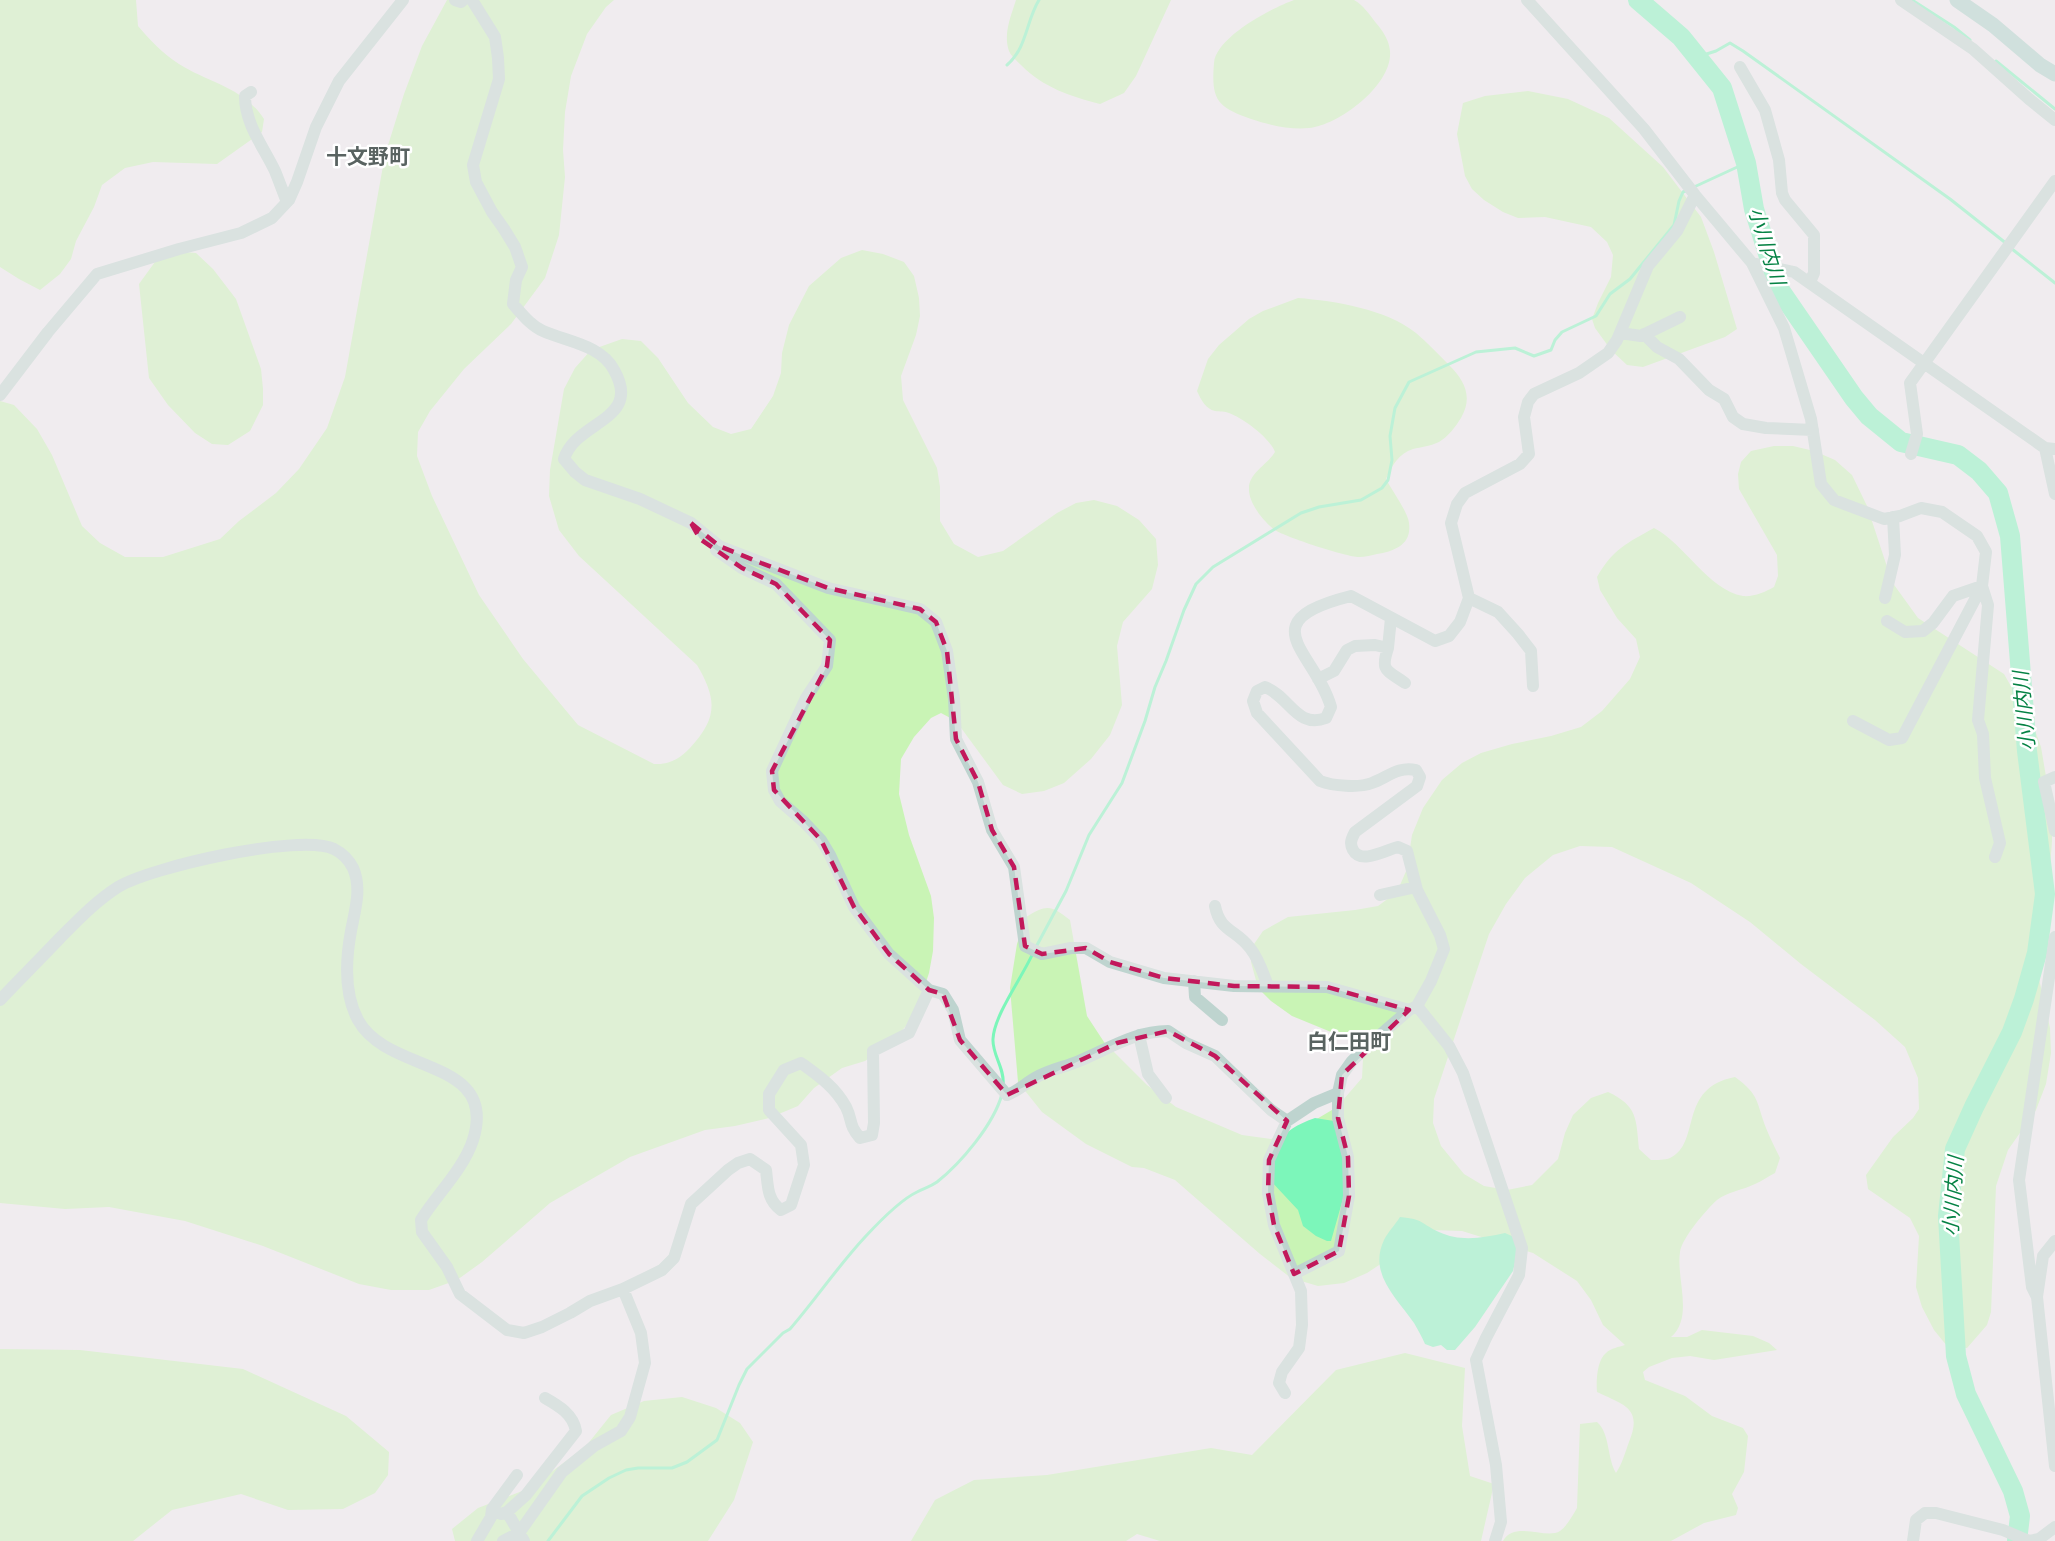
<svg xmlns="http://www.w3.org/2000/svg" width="2055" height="1541" viewBox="0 0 2055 1541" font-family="Barlow,'Noto Sans JP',sans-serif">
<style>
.green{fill:#c9f4b5}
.water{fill:#7cf6ba}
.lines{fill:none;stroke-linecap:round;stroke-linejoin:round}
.stream{stroke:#7cf6ba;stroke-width:3}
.river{stroke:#7cf6ba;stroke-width:20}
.minor{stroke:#bed4cf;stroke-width:12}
.major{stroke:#a9d0c8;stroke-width:15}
.marked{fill:none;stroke:#c2185b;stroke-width:4.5;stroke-dasharray:12 8;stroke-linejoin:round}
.labels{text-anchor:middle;stroke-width:5;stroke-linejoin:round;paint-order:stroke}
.water-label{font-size:20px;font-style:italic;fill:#058244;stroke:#fff}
.quarter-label{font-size:21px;font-weight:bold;fill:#596361;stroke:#fff}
</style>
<rect width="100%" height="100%" fill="#f0ecef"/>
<path class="green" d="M 0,0 L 136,0 L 138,26 C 150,40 163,54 179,64 C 209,83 243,87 264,119 L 262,132 L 217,164 L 153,162 L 125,168 L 102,185 L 94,207 L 76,241 L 71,259 L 60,274 L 40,290 L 19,279 L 0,267 Z
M 447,0 L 614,0 L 606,7 L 587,34 L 571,76 L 565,112 L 563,150 L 565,177 L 559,235 L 545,278 L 511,324 L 464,369 L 430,411 L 418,432 L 417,456 L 432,496 L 479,595 L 523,659 L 578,725 L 654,764 C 668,765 680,759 690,748 C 718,718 717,699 697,665 L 579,556 L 559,530 L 549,496 L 550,470 L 564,389 L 575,368 L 591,350 L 622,339 L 641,341 L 658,358 L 688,403 L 713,427 L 731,434 L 751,429 L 773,396 L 781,373 L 782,353 L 789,325 L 809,286 L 841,258 L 862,250 L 883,254 L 904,262 L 914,276 L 919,298 L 920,316 L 916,335 L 901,376 L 903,400 L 937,468 L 940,487 L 940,521 L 954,544 L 978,557 L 1003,551 L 1057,513 L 1076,503 L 1094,500 L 1117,506 L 1139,520 L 1156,539 L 1158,565 L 1152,589 L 1123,622 L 1117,646 L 1122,705 L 1110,735 L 1091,759 L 1064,783 L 1044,791 L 1022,794 L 1003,785 L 956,721 L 941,713 L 931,718 L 914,737 L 901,759 L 899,794 L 909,835 L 931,896 L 934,918 L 933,951 L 929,973 L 922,994 L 906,1026 L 891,1043 L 865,1061 L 842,1068 L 814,1088 L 798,1106 L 769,1118 L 735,1126 L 705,1130 L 630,1157 L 550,1203 L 482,1262 L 457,1280 L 429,1290 L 391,1290 L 359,1284 L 263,1246 L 185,1221 L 109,1207 L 65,1209 L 0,1203 L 0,401 L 14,405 L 37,429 L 52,455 L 82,526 L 100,543 L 125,557 L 163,557 L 220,539 L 239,521 L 276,493 L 299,469 L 327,428 L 345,377 L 385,155 L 404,94 L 422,46 Z
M 1016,0 L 1171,0 L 1136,76 L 1124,93 L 1100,104 C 1070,96 1044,88 1021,65 C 1017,61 1011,56 1009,51 C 1003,34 1011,16 1016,0 Z
M 1294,0 L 1354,0 C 1363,5 1370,15 1376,23 C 1383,31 1389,40 1390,51 C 1393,84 1340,125 1309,128 C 1291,130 1269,125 1251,119 C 1217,107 1211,100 1214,63 C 1216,37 1272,8 1294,0 Z
M 1528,91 L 1568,99 L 1609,118 L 1663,167 L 1701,217 L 1714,252 L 1737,329 L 1725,337 L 1643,367 L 1627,365 L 1611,350 L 1595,328 L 1592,319 L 1598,303 L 1611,277 L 1613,255 L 1607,242 L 1591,227 L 1545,217 L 1518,218 L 1503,212 L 1484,200 L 1472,189 L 1465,176 L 1457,134 L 1463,103 L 1485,96 Z
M 172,251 L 196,253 L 213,269 L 236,299 L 261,369 L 263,389 L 263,405 L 250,431 L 228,445 L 212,444 L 195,433 L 168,405 L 149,378 L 139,284 L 160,255 Z
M 1298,298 C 1335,301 1386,309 1416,333 C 1428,343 1438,354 1449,365 C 1465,381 1473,397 1461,418 C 1456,426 1448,437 1439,442 C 1431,446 1421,447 1413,449 C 1399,453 1391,467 1386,479 C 1392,491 1408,512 1409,523 C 1412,545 1394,551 1377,554 C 1372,555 1365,557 1359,557 C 1347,557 1285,537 1275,530 C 1264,522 1248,503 1249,488 C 1249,473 1268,464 1275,452 C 1270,438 1243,418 1229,413 C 1225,411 1220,412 1215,411 C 1206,409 1201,400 1197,391 L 1208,359 L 1219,345 L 1249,319 L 1263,311 Z
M 1774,446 L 1793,446 L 1814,451 L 1835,460 L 1852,475 L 1867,506 L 1892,582 L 1918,618 L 2004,674 L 2033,725 L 2041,747 L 2052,812 L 2052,841 L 2050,868 L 2035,914 L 2033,952 L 2050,1028 L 2051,1053 L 2046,1084 L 2036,1110 L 2008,1150 L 1996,1186 L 1991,1312 L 1987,1325 L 1967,1348 L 1947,1346 L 1934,1330 L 1922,1307 L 1916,1287 L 1919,1236 L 1910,1218 L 1868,1189 L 1866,1175 L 1893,1137 L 1913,1118 L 1919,1109 L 1918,1078 L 1905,1047 L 1875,1020 L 1801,964 L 1750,922 L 1691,883 L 1612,847 L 1580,846 L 1553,855 L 1525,878 L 1506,904 L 1489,934 L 1434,1099 L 1433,1123 L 1441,1146 L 1464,1174 L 1484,1186 L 1507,1190 L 1532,1185 L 1558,1159 L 1565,1133 L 1573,1115 L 1591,1098 L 1608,1092 C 1638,1106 1636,1119 1639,1149 L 1651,1160 C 1657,1160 1665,1160 1670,1158 C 1702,1143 1677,1088 1735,1077 C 1760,1095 1756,1102 1766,1128 C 1770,1138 1775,1148 1780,1158 L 1775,1173 C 1769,1176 1762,1181 1755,1184 C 1743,1190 1727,1192 1717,1200 C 1706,1210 1682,1238 1680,1252 C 1676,1279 1694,1317 1671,1337 L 1687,1337 L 1702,1330 L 1753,1336 L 1769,1343 L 1777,1350 L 1714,1360 L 1690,1356 L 1672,1358 L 1649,1367 L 1643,1372 L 1645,1380 L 1685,1396 L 1712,1416 L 1743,1428 L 1748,1436 L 1744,1472 L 1732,1494 L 1738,1508 L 1736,1515 L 1704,1523 L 1671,1541 L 1503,1541 C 1515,1520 1546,1540 1560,1531 C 1567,1526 1573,1515 1577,1508 L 1580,1424 L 1597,1422 C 1610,1433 1607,1458 1616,1473 C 1622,1464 1625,1453 1629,1442 C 1643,1408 1624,1405 1597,1392 C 1596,1381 1597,1360 1606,1353 C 1611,1348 1619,1347 1625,1345 L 1603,1325 L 1591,1300 L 1577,1281 L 1533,1253 L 1462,1231 L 1432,1230 L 1367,1273 L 1344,1283 L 1318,1286 L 1291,1278 L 1260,1254 L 1175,1180 L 1144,1168 L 1132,1167 L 1086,1144 L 1042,1112 L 1018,1082 L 1010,988 L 1017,944 L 1026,917 C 1047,904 1051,905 1070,920 L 1087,1016 L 1104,1042 L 1147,1085 L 1176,1107 L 1242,1135 L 1271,1139 L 1310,1123 L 1337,1107 L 1362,1078 L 1363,1059 L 1353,1041 L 1292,1016 L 1271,1001 L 1258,988 L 1251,962 L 1252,947 L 1263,931 L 1288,917 L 1355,910 L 1378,906 L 1397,892 L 1407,869 L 1412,835 L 1423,808 L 1442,780 L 1462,763 L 1481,753 L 1512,744 L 1551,736 L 1581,727 L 1602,711 L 1630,679 L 1640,657 L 1636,639 L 1617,618 L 1600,590 L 1597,577 C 1614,548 1626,544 1654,528 C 1685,544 1708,590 1743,596 C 1754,597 1765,592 1774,587 L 1778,576 L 1777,555 L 1739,489 L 1738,474 L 1741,462 L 1751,451 Z
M 0,1349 L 80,1350 L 243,1369 L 346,1416 L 389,1452 L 388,1475 L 375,1493 L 343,1509 L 288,1510 L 241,1494 L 172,1510 L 133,1541 L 0,1541 Z
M 1405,1353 L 1465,1368 L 1462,1426 L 1470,1476 L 1494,1484 L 1481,1541 L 1160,1541 L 1137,1534 L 1126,1541 L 911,1541 L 935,1500 L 974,1480 L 1047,1475 L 1211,1448 L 1252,1455 L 1336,1370 Z
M 682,1397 L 716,1408 L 740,1423 L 753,1442 L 734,1500 L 708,1541 L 455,1541 L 452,1529 L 478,1508 L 530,1488 L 586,1446 L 611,1415 L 644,1401 Z"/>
<path class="water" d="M 1315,1118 L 1334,1121 L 1341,1141 L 1346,1188 L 1331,1241 L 1327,1241 L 1316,1236 L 1303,1226 L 1298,1210 L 1270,1180 C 1277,1143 1276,1132 1315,1118 Z
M 1400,1217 C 1424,1219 1421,1224 1439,1232 C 1460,1242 1483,1238 1505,1233 L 1514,1237 L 1518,1250 L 1513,1271 L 1475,1327 L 1455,1350 L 1447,1350 L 1441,1345 L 1433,1347 L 1425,1344 C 1422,1337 1418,1330 1414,1323 C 1397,1298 1368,1274 1384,1240 C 1388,1232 1395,1225 1400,1217 Z"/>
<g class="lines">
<path class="stream" d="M 1912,0 L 1954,27 L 1970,40
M 1697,57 L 1716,51 L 1730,43 L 1743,51 L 1950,199 L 2007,244
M 1996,61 L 2055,109
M 1007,65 C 1027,48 1026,21 1039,0
M 1694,187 L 1746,163
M 2012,249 L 2055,283
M 1036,947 L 1066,891 L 1089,835 L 1122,783 L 1145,721 L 1155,687 L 1166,661 L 1184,610 L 1196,584 L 1213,567 L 1301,513 L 1319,507 L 1361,500 L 1382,488 L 1388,480 L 1392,460 L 1390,436 L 1395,408 L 1409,382 L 1476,352 L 1515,348 L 1534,356 L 1551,350 L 1555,340 L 1562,332 L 1596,316 L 1610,294 L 1630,279 L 1674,225 L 1679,201 L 1683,192 L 1688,190
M 1003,1085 C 1005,1068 992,1055 993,1039 C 994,1015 1023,976 1033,953
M 548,1541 L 582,1496 L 609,1478 L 626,1470 L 638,1468 L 672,1468 L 687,1462 L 717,1440 L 739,1385 L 747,1369 L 783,1333 L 790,1329 C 816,1299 838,1266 865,1237 C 878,1223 900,1200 917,1192 C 924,1188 930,1187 937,1182 C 961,1163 994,1124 1002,1094"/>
<path class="river" d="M 1638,0 L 1681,37 L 1722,88 L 1746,163 L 1754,209 L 1779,289 L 1854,398 L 1869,416 L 1901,442 L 1958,455 L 1979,471 L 1998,493 L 2010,536 L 2027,751 L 2045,894 L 2037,953 L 2024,999 L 2012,1032 L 1974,1107 L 1955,1149 L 1948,1216 L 1956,1356 L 1966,1394 L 2013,1491 L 2020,1516 L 2017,1541"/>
<path class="minor" d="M 455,0 L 461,2 L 463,0
M 472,0 L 495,37 L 498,58 L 499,79 L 473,165 L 476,182 L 492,212 L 504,229 L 515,247 L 522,267 L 516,280 L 513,304 C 522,314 531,326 543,331 C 568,342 601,345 614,370 C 643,421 576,420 564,459 L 575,472 L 585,480 L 640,499 L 691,523 L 719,546 L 828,588 L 920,609 L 936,622 L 947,651 L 954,699 L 956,739 L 978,782 L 992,830 L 1014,867 L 1025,946 L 1042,954 L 1071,948 L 1086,948 L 1110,962 L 1164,978 L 1234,986 L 1327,987 L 1409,1010
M 1527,0 L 1644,129 L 1695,195 L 1752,263 L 1784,328 L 1811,419 L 1821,484 L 1834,500 L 1884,519 L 1900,516 L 1921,508 L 1942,512 L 1977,536 L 1986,552 L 1982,586 L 1902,738 L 1889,740 L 1853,721
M 1901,0 L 1973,49 L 2029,99 L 2055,120
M 1740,67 L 1765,110 L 1779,160 L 1782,193 L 1785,200 L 1814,235 L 1814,273 L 1810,282
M 251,92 L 245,96 C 245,124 263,146 275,171 C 279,181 283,192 287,202
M 1752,263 L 1794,272 L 2045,448 L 2055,449
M 1620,333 L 1641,336 L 1680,317
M 1644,334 L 1657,347 L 1679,359 L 1709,390 L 1724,399 L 1733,417 L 1743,424 L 1766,428 L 1813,430
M 0,395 L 48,332 L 97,274 L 179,249 L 241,233 L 272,218 L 289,200 L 297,182 L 316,127 L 339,81 L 403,0
M 2045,448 L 2055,494
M 1911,454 L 1917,434 L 1910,383 L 2055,181
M 716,550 L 742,568 L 776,584 L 830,640 L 827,666 L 806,698 L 772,771 L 774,790 L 780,801 L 804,822 L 821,840 L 830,855 L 854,907 L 889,954 L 929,990 L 943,994 L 953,1010 L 960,1040 L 1007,1095 C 1018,1091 1025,1084 1035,1078 C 1048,1070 1065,1067 1079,1061 C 1108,1049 1135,1031 1168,1031 L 1186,1043 L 1215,1056 L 1271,1110 L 1287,1121 L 1314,1103 L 1338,1093
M 1469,598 L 1498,612 L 1518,634 L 1531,651 L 1533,686
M 1885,598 L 1895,555 L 1893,517
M 1887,621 L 1905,632 L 1923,631 L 1933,623 L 1953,596 L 1982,586 L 1988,605 L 1978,720 L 1983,734 L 1985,778 L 2000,843 L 1995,857
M 1388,648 C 1380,672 1387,670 1405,683
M 1318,679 L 1334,671 L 1347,650 L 1355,646 L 1375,645 L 1388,648 L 1391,618
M 2055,777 L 2044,782 L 2055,831
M 1380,895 L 1416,887
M 1215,906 C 1220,932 1236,929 1250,948 C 1259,959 1263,973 1268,986
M 1194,981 L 1195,997 L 1222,1020
M 0,1000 C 20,979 40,959 60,938 C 78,920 96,901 118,887 C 151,867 300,833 334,849 C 342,853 349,860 353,868 C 362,888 355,910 351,931 C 346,958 344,994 358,1020 C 388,1075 499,1057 473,1140 C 463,1170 437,1194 421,1220 L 422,1232 L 447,1267 L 460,1294 L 507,1330 L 524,1333 L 542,1327 L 570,1313 L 590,1301 L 623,1289 L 662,1270 L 674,1258 L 691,1204 L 728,1170 L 738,1163 L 750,1159 L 766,1170 C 768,1186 767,1200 781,1210 L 791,1205 L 804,1165 L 801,1145 L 769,1110 L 769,1094 L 784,1070 L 801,1063 C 819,1076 835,1087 846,1107 C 853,1121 848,1124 860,1138 L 872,1135 L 874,1123 L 873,1051 L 909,1033 L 929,990
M 1417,1006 L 1449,1046 L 1463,1073 L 1522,1248 L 1519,1275 L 1486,1338 L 1476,1360 L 1496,1465 L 1501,1522 L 1495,1541
M 1139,1035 L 1148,1074 L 1166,1098
M 2055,1241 L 2043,1256 L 2037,1297 L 2055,1466
M 1294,1274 L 1339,1251 L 1349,1196 L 1348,1157 L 1338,1118 L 1338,1093 L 1342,1075 L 1352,1061 L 1372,1042 L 1409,1010 L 1417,1006 L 1431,981 L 1444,949 L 1440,935 L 1417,890 L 1407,851 L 1398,847 C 1386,850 1361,865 1353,850 C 1349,843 1352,838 1355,832 L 1417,786 L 1420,777 L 1416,770 C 1398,766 1388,777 1372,783 C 1359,788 1333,786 1320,781 L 1257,713 L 1253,701 L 1257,691 L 1265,687 C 1290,697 1297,729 1326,718 L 1331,707 C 1315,651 1248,622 1351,596 L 1435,641 L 1449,636 L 1460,622 L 1469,598 L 1451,523 L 1457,504 L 1465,493 L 1520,464 L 1529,454 L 1524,417 L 1528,402 L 1534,394 L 1579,373 L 1608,353 L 1617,340 L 1648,266 L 1677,231 L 1695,195
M 2037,1297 L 2032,1287 L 2019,1180 L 2055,937
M 1285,1393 L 1279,1383 L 1282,1372 L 1299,1348 L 1302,1325 L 1301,1291 L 1274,1225 L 1268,1193 L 1269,1160 L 1287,1121
M 507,1512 L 526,1495 L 576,1431 C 573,1414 559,1406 545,1398
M 501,1514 L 507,1512 L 524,1541
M 477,1541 L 491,1517 L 492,1509 L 517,1475
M 503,1541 L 519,1533 L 562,1472 L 594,1446 L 621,1431 L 630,1417 L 645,1363 L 641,1333 L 623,1289
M 1913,1541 L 1916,1520 L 1925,1513 L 1936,1513 L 2003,1530 L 2029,1541 L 2039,1539 L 2055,1527"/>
<path class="major" d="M 1957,0 L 1993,25 L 2040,65 L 2055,74"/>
</g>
<path d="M0 0H2055V1541H0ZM 691,523 L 719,546 L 761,563 L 828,588 L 920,609 L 936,622 L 947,651 L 956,739 L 978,782 L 992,830 L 1014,867 L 1025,946 L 1042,954 L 1086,948 L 1110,962 L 1164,978 L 1234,986 L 1327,987 L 1409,1010 L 1342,1075 L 1338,1118 L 1348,1157 L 1349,1196 L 1339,1251 L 1294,1274 L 1274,1225 L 1268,1193 L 1269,1160 L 1287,1121 L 1215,1056 L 1168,1031 L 1117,1043 L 1007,1095 L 960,1040 L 943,994 L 929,990 L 889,954 L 854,907 L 821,840 L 774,790 L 772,771 L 827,666 L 830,640 L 776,584 L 742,568 L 700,539 Z" fill="#f0ecef" fill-opacity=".55" fill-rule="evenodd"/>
<path class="marked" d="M 691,523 L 719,546 L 761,563 L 828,588 L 920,609 L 936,622 L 947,651 L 956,739 L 978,782 L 992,830 L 1014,867 L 1025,946 L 1042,954 L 1086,948 L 1110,962 L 1164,978 L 1234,986 L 1327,987 L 1409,1010 L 1342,1075 L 1338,1118 L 1348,1157 L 1349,1196 L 1339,1251 L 1294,1274 L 1274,1225 L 1268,1193 L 1269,1160 L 1287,1121 L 1215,1056 L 1168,1031 L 1117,1043 L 1007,1095 L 960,1040 L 943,994 L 929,990 L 889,954 L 854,907 L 821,840 L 774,790 L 772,771 L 827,666 L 830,640 L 776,584 L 742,568 L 700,539 Z"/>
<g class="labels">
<g class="water-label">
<text transform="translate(1767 246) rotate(73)" y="7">小川内川</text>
<text transform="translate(2024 711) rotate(-95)" y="7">小川内川</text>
<text transform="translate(1953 1196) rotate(-86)" y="7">小川内川</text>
</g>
<g class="quarter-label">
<text x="368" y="164">十文野町</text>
<text x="1349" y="1049">白仁田町</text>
</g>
</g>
</svg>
